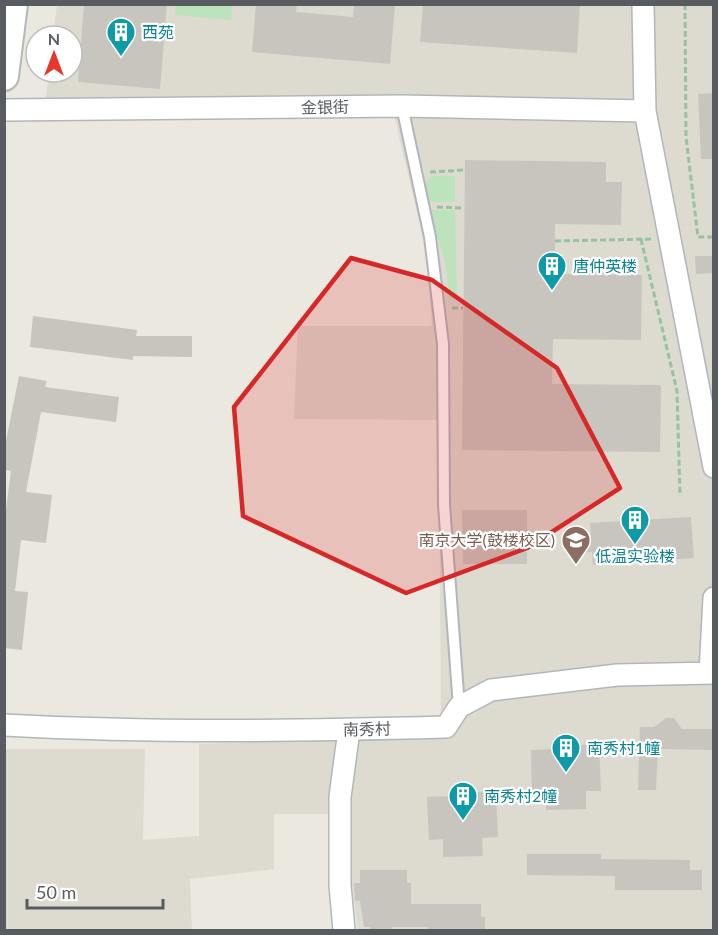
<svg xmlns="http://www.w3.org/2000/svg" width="718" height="935" viewBox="0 0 718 935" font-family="Lato,'Noto Sans SC',sans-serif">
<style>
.education{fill:#dddad0}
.green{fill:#bce3bb}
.building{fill:#c8c5bf}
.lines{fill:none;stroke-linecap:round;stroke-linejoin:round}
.lane-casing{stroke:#b2b6ba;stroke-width:14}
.street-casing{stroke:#b2b6ba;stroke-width:24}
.secondary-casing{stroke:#b3b7bc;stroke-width:32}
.path{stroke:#95c3a1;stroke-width:3;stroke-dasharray:6 3;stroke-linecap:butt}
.lane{stroke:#fff;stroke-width:10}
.street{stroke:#fff;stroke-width:21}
.secondary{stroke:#fff;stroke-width:28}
.marked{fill:#d62828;fill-opacity:0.2;stroke:#d62828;stroke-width:4.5;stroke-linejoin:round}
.labels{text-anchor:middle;stroke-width:4.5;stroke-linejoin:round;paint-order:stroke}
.culture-label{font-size:16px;fill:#0d838f;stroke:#fff;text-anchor:start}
.street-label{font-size:16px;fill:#585c60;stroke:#fff}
.education-label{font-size:16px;fill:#785e54;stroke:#fff;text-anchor:end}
</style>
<rect width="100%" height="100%" fill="#ebe8df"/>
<path class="education" d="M 57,5 L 713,5 L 713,930 L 358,930 L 343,814 L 274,814 L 274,869 L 190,879 L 192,930 L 5,930 L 4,749 L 145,749 L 143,840 L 199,836 L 199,744 L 441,735 L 439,420 L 294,419 L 298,326 L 432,326 L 427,254 L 393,111 L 43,120 L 49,72 L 72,72 L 72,36 L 53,36 Z"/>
<path class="green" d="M 176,5 L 232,5 L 231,20 L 175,15 Z
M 434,176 L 455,176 L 455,202 L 432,202 C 422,194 421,181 434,176 Z
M 432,210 L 455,210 L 457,299 L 449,299 L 446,264 L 431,216 Z"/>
<path class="building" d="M 84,4 L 167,4 L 160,89 L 78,82 Z
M 256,4 L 297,4 L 296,12 L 353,17 L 354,4 L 395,4 L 390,64 L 252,52 Z
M 423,4 L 580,4 L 577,53 L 420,42 Z
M 714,93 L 714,159 L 701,159 L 698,94 Z
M 465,160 L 606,162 L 606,182 L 622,182 L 621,225 L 555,224 L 555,274 L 642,275 L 641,340 L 553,339 L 552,384 L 661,385 L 660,452 L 462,450 Z
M 695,256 L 714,256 L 714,273 L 696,274 Z
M 33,316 L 137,330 L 136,336 L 192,336 L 192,357 L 133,356 L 133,360 L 30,347 Z
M 19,376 L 47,381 L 45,387 L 119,397 L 116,422 L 41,412 L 26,492 L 52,495 L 46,543 L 21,540 L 15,591 L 28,592 L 22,650 L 4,648 L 4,525 L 11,471 L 4,470 L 4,451 Z
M 462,510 L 527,510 L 527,564 L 463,564 Z
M 691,517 L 694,558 L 593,565 L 592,552 L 577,553 L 576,538 L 591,537 L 590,523 Z
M 666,718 L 674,718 L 682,729 L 714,729 L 714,750 L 658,749 L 656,790 L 638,790 L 640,727 L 654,727 Z
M 599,744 L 601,791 L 586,791 L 586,809 L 546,810 L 546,792 L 532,793 L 531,750 L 580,748 L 580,745 Z
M 496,791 L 498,837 L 482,838 L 483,856 L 443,857 L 443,839 L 429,840 L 427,797 L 477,795 L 477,792 Z
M 527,854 L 601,854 L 601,859 L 690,860 L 690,870 L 702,870 L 702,890 L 615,890 L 615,876 L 527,875 Z
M 360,870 L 407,870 L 407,883 L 411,883 L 411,904 L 481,904 L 481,917 L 485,917 L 485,930 L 428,930 L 428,927 L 392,927 L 392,930 L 370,930 L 370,927 L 364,927 L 360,901 L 355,901 L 354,883 L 360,883 Z"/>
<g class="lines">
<g class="lane-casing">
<path id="lane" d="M 402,106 L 430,237 L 443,344 L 444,505 L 459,707"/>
</g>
<g class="street-casing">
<path id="street" d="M 643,4 L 645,111
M 4,110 L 402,106 L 645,111 L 714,467
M 710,673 L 714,598
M 4,725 C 151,733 299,731 446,727 L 459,707 L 491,690 L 617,675 L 714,673
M 344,930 L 340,885 L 340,797 L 349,730"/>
</g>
<g class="secondary-casing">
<path id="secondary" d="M 4,76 L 13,4"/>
</g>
<path class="path" d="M 685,4 L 686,137 L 698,237 L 714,237
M 430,172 L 465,170
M 437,207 L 464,208
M 641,239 L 677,391 L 680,496
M 555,241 L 651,239
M 452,308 L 463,308"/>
<use href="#lane" class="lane"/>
<use href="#street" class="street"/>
<use href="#secondary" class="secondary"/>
</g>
<path class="marked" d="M 351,258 L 432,280 L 557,368 L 620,488 L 527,548 L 406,593 L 243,516 L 234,407 Z"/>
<defs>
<g id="building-pin" transform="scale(1.5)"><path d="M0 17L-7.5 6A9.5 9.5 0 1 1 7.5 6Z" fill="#0f9aa8" stroke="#fff"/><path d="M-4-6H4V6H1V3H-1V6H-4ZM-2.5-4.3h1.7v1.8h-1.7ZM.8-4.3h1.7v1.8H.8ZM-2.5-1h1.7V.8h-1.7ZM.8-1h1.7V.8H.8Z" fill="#fff"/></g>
<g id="university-pin" transform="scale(1.5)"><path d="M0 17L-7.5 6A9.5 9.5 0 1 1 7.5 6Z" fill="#8d6e63" stroke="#fff"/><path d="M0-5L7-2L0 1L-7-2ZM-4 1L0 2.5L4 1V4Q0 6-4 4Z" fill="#fff"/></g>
</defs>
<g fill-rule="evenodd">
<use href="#building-pin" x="121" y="32"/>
<use href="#building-pin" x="552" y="266"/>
<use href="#building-pin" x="635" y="520"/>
<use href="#university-pin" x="576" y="540"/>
<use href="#building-pin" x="566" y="748"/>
<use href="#building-pin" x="463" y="796"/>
</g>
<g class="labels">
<g class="culture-label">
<text x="142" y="38">西苑</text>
<text x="573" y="272">唐仲英楼</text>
<text x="635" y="562" text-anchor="middle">低温实验楼</text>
<text x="587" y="754">南秀村1幢</text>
<text x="484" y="802">南秀村2幢</text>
</g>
<g class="street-label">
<text transform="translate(325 107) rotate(-1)" y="6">金银街</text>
<text transform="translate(367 729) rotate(-1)" y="6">南秀村</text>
</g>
<g class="education-label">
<text x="555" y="546">南京大学(鼓楼校区)</text>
</g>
</g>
<rect width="718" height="935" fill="none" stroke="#585c60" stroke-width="12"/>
<g transform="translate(54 54)"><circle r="28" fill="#ffffff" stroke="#bcbebf" stroke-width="1.5"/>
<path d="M0-4.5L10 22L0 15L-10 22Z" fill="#e5382c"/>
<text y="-9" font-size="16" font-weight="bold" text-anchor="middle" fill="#585c60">N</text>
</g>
<path d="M27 899v9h136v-9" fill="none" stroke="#585c60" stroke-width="3"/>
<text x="36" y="899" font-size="18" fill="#585c60" stroke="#ffffff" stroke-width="4.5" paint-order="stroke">50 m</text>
</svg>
